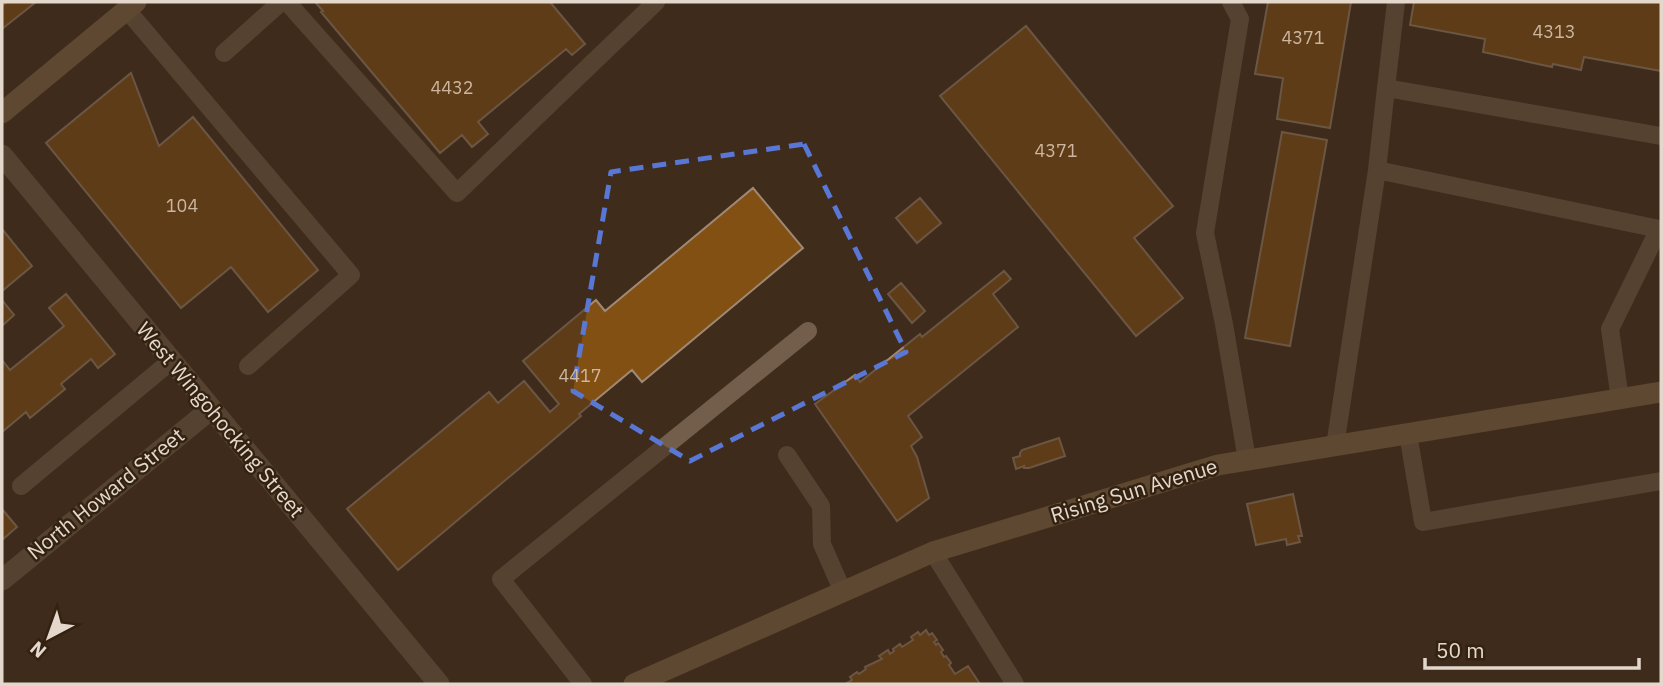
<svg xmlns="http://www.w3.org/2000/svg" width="1663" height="686" viewBox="0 0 1663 686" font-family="'IBM Plex Sans',sans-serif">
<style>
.building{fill:#835014;stroke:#9f8975;stroke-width:2}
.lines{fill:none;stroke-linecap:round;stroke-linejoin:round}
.lane{stroke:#725e4b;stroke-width:18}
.street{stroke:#725e4b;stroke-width:21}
.secondary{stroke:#846c4c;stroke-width:21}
.marked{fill:none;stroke:#5977d5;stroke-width:5;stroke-dasharray:14 9;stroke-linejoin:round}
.labels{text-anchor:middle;stroke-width:5;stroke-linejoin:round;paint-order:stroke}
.number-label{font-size:18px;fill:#ccb69f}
.street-label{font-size:21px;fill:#e4d8cd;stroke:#342211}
</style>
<rect width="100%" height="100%" fill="#3f2c1b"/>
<path class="building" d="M 7,2 L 36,2 L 2,29 L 2,6 Z
M 315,2 L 550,2 L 585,44 L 572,55 L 566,49 L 478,122 L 488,134 L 472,147 L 462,135 L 440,153 L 321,12 L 323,11 Z
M 1268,2 L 1351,2 L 1330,128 L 1277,119 L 1283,78 L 1255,74 Z
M 1414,2 L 1661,2 L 1661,71 L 1584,57 L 1581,70 L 1553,64 L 1552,67 L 1483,52 L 1485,39 L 1410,25 Z
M 1026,26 L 1173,206 L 1134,238 L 1183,298 L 1136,336 L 940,96 Z
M 131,73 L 159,146 L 193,117 L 318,270 L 268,312 L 231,267 L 181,308 L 46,143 Z
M 1282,132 L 1327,140 L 1290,346 L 1245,338 Z
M 753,188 L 803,248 L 642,382 L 632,370 L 579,414 L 581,416 L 539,452 L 398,570 L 347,509 L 489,392 L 498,403 L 524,381 L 550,412 L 559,404 L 523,361 L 596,300 L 605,311 Z
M 920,198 L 941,223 L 917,243 L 896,218 Z
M 2,229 L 32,266 L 2,291 Z
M 1004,271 L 1011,279 L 993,294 L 1018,327 L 908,416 L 922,437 L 911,446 L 917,457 L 929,498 L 897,521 L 815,404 L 855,375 L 860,382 L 920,334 L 922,337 Z
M 901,283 L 925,311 L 912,323 L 888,294 Z
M 66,294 L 115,354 L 98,368 L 91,359 L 61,384 L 65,389 L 30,418 L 26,412 L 2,432 L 2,360 L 10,370 L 64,326 L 49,308 Z
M 2,300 L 14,315 L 2,326 Z
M 1059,438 L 1065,456 L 1029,468 L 1024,468 L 1024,466 L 1016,469 L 1013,458 L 1020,456 L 1020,453 L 1022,450 Z
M 1293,494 L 1302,536 L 1298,536 L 1300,542 L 1287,545 L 1286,539 L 1256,545 L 1247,504 Z
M 2,509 L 17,527 L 2,540 Z
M 926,630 L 929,635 L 932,633 L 937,640 L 934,642 L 936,645 L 938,643 L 943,650 L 941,652 L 944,657 L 946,656 L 951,663 L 949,665 L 955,674 L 968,666 L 980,684 L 845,684 L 852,680 L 850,677 L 857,672 L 859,674 L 866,669 L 865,667 L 882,659 L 879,656 L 888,650 L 890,654 L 894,651 L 893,649 L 900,644 L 902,647 L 913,640 L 911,637 L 918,632 L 920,635 Z"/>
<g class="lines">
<path class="lane" d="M 287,2 L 457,193 L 656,2
M 1231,2 L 1240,19 L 1205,233 L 1224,324 L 1247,460
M 127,10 L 351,275 L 248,366
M 224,53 L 281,2
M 1386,88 L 1396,2
M 1377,170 L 1659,229 L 1610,329 L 1620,399
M 1408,434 L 1423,522 L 1661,481
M 1335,446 L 1377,170 L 1386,88 L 1661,136
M 787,455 L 821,506 L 822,544 L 843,592
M 21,486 L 171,361
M 933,552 L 1015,684
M 583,684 L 501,579 L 808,331"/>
<path class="street" d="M 2,155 L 439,684
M 2,580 L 211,409"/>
<path class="secondary" d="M 2,113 L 136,2
M 634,684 L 933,552 L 1218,465 L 1661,392"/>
</g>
<path d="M0 0H1663V686H0ZM 804,144 L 906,352 L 690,461 L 573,391 L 611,172 Z" fill="#3f2c1b" fill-opacity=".55" fill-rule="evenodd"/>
<path class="marked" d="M 804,144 L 906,352 L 690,461 L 573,391 L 611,172 Z"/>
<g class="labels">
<g class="number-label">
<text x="1554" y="38">4313</text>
<text x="1303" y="44">4371</text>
<text x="452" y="94">4432</text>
<text x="1056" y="157">4371</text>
<text x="182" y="212">104</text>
<text x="580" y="382">4417</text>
</g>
<g class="street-label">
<text transform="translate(220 420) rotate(50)" y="7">West Wingohocking Street</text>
<text transform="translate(1134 491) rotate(-17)" y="7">Rising Sun Avenue</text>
<text transform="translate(106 494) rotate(-39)" y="7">North Howard Street</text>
</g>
</g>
<rect width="1663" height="686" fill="none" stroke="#e4d8cd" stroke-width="7"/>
<g transform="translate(49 637) rotate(221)" stroke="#342211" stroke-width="5" paint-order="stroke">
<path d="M0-5L12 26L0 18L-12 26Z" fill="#e4d8cd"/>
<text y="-10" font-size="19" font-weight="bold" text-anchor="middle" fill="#e4d8cd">N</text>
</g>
<path d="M1425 658v10h214v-10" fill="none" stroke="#e4d8cd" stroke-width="3.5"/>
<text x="1436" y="658" font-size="21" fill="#e4d8cd" stroke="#342211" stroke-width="5" paint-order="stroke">50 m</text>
</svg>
